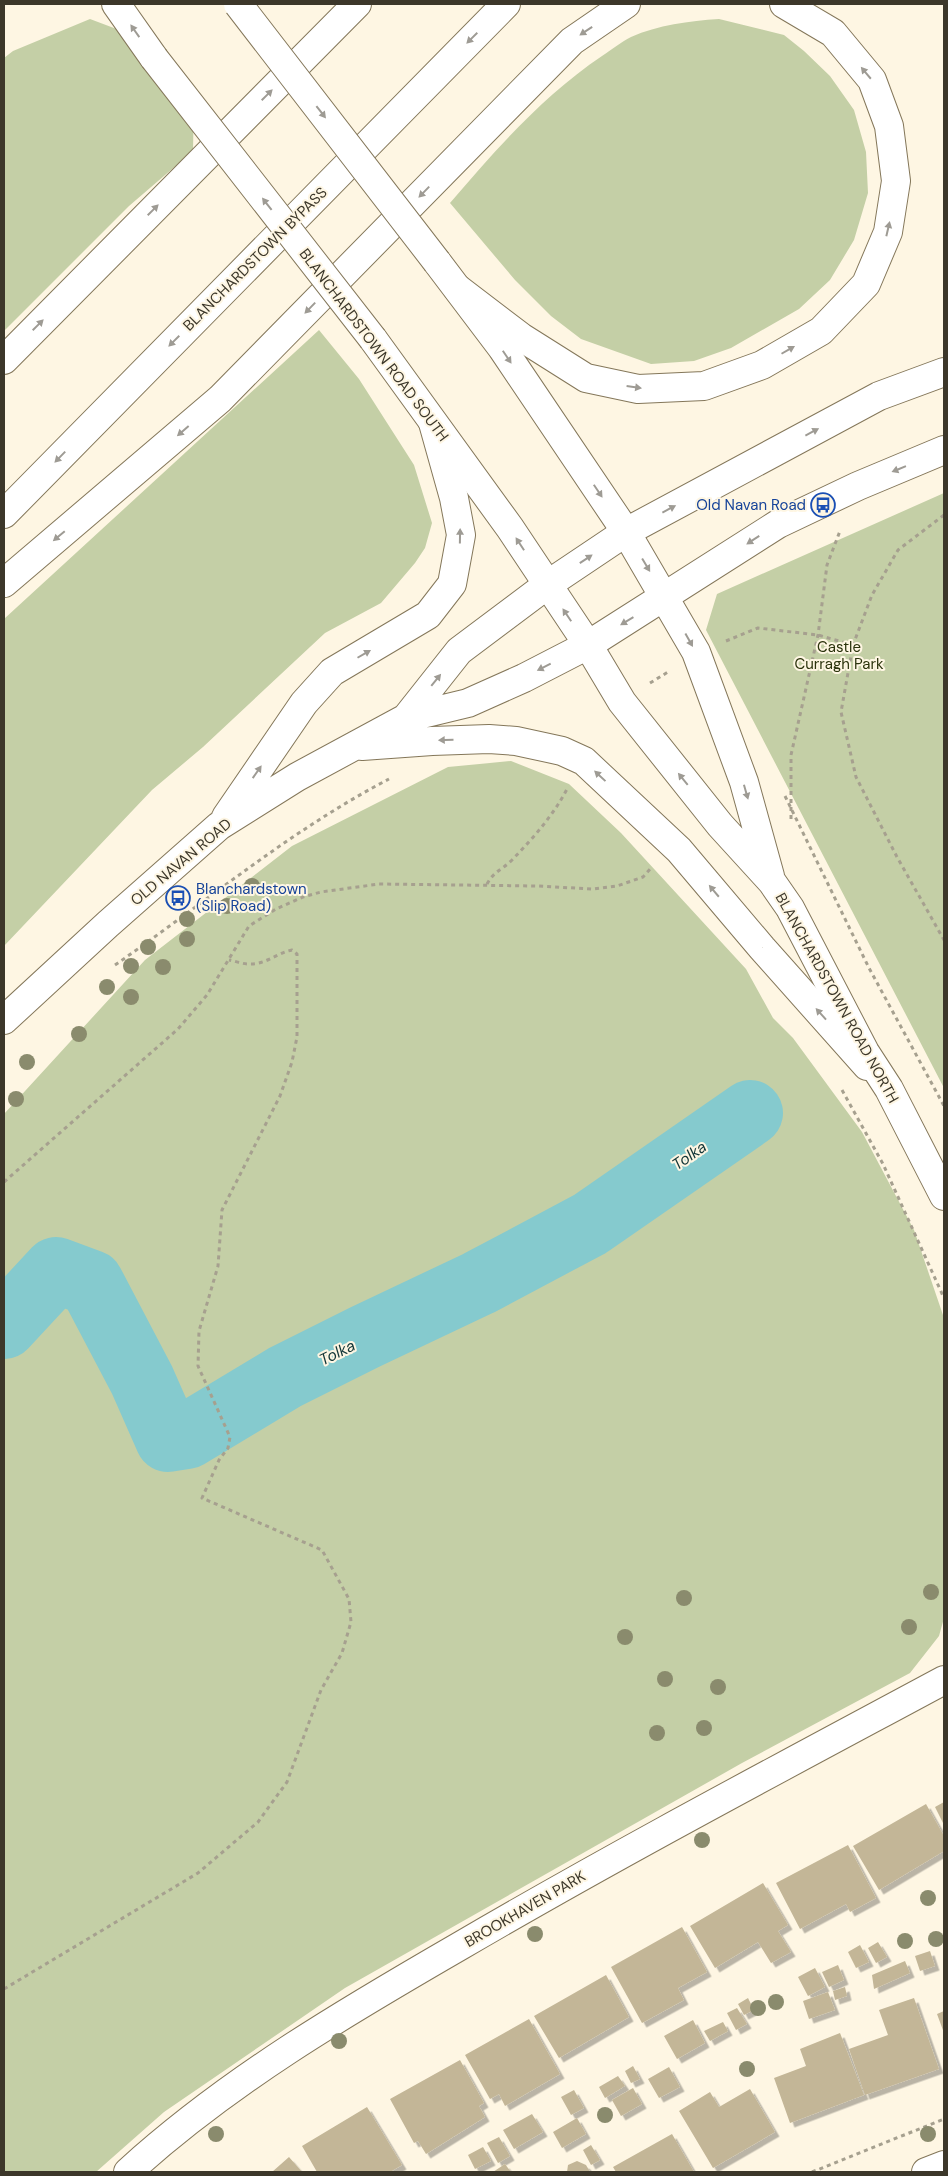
<svg xmlns="http://www.w3.org/2000/svg" width="948" height="2176" viewBox="0 0 948 2176" font-family="'DM Sans',sans-serif">
<style>
.green{fill:#c4cfa6}
.lines{fill:none;stroke-linecap:round;stroke-linejoin:round}
.river{stroke:#85cace;stroke-width:66}
.building{fill:#c3b697;filter:url(#shadow)}
.minor-casing{stroke:#84775a;stroke-width:30}
.major-casing{stroke:#84775a;stroke-width:30}
.highway-casing{stroke:#84775a;stroke-width:30}
.path{stroke:#a6a08f;stroke-width:3;stroke-dasharray:4 4;stroke-linecap:butt}
.minor{stroke:#fff;stroke-width:28}
.major{stroke:#fff;stroke-width:28}
.highway{stroke:#fff;stroke-width:28}
.major-bridge-casing{stroke:#84775a;stroke-width:30;stroke-linecap:butt}
.major-bridge{stroke:#fff;stroke-width:28}
.tree{fill:#8a8b6d}
.oneway{fill:#9e9b94}
.labels{text-anchor:middle;stroke-width:4;stroke-linejoin:round;paint-order:stroke}
.street-label{font-size:15px;fill:#3c372a;stroke:#fef6e3}
.transit-label{font-size:15px;fill:#164399;stroke:#fef6e3;text-anchor:end}
.park-label{font-size:15px;fill:#2b330c;stroke:#fef6e3}
.water-label{font-size:16px;font-style:italic;fill:#123537;stroke:#fef6e3}
</style>
<defs>
<filter id="shadow"><feDropShadow dx="4.5" dy="4.5" stdDeviation="0" flood-color="#0004"/></filter>
</defs>
<rect width="100%" height="100%" fill="#fef6e3"/>
<path class="green" d="M 90,19 L 151,42 L 194,96 L 193,151 L 129,206 L 4,331 L 4,58 L 13,51 Z
M 719,19 L 784,35 L 804,51 L 830,76 L 854,110 L 866,152 L 868,193 L 854,240 L 830,280 L 799,309 L 731,348 L 694,361 L 651,364 L 581,339 L 551,316 L 515,280 L 450,203 C 495,150 544,95 602,56 C 611,50 621,42 631,37 C 658,25 689,21 719,19 Z
M 319,330 L 359,379 L 414,465 L 432,523 L 425,548 L 415,563 L 381,603 L 325,633 L 203,747 L 152,790 L 4,946 L 4,619 Z
M 944,493 L 944,1088 L 706,630 L 717,594 Z
M 511,761 L 569,784 L 621,833 L 746,969 L 773,1018 L 793,1038 L 862,1132 L 914,1230 L 944,1318 L 944,1618 L 939,1636 L 910,1673 L 742,1763 L 345,1988 L 164,2112 L 96,2172 L 4,2172 L 4,1114 L 145,960 L 292,846 L 448,767 Z"/>
<g class="lines">
<path class="river" d="M 4,1326 L 56,1270 L 91,1283 L 142,1380 L 168,1439 L 187,1436 L 285,1377 L 365,1337 L 479,1283 L 590,1224 L 750,1113"/>
</g>
<path class="building" d="M 944,1802 L 944,1825 L 935,1807 Z
M 926,1804 L 944,1836 L 944,1851 L 879,1890 L 853,1846 Z
M 848,1845 L 876,1898 L 850,1912 L 846,1904 L 800,1929 L 776,1883 Z
M 763,1883 L 788,1925 L 778,1931 L 791,1952 L 771,1963 L 758,1942 L 715,1968 L 690,1926 Z
M 682,1927 L 707,1972 L 678,1988 L 684,2000 L 642,2023 L 611,1967 Z
M 878,1942 L 887,1957 L 876,1963 L 868,1948 Z
M 860,1945 L 869,1962 L 856,1968 L 848,1952 Z
M 930,1951 L 935,1966 L 920,1971 L 915,1956 Z
M 905,1961 L 910,1973 L 874,1989 L 872,1975 Z
M 838,1965 L 844,1980 L 829,1987 L 822,1972 Z
M 815,1968 L 825,1987 L 808,1996 L 798,1977 Z
M 606,1975 L 629,2017 L 559,2058 L 534,2016 Z
M 845,1987 L 847,1996 L 835,2000 L 833,1991 Z
M 828,1992 L 835,2010 L 809,2019 L 803,2001 Z
M 748,1998 L 754,2010 L 744,2015 L 738,2004 Z
M 914,1998 L 939,2069 L 865,2095 L 849,2049 L 888,2035 L 879,2010 Z
M 737,2008 L 747,2024 L 736,2030 L 727,2013 Z
M 944,2011 L 944,2033 L 937,2014 Z
M 529,2019 L 560,2074 L 505,2106 L 499,2094 L 490,2099 L 465,2055 Z
M 693,2020 L 705,2043 L 677,2059 L 664,2036 Z
M 723,2022 L 728,2031 L 710,2041 L 704,2031 Z
M 840,2033 L 864,2095 L 790,2123 L 774,2078 L 806,2066 L 800,2049 Z
M 460,2060 L 484,2103 L 479,2106 L 485,2117 L 426,2154 L 418,2141 L 414,2143 L 390,2099 Z
M 633,2066 L 640,2079 L 631,2083 L 625,2071 Z
M 669,2067 L 680,2087 L 659,2098 L 648,2079 Z
M 618,2076 L 625,2086 L 605,2098 L 599,2087 Z
M 633,2088 L 642,2104 L 621,2116 L 612,2100 Z
M 750,2089 L 775,2132 L 713,2168 L 679,2111 L 710,2092 L 719,2107 Z
M 574,2090 L 584,2108 L 571,2115 L 561,2097 Z
M 367,2107 L 402,2165 L 390,2172 L 317,2172 L 302,2146 Z
M 532,2114 L 543,2132 L 514,2149 L 503,2130 Z
M 577,2118 L 586,2134 L 562,2148 L 553,2132 Z
M 672,2134 L 694,2172 L 616,2172 L 613,2167 Z
M 499,2137 L 510,2156 L 498,2163 L 487,2143 Z
M 591,2145 L 600,2160 L 591,2165 L 583,2150 Z
M 483,2147 L 491,2161 L 475,2169 L 468,2155 Z
M 289,2157 L 302,2172 L 272,2172 Z
M 577,2161 L 586,2165 L 590,2172 L 567,2172 L 568,2165 Z
M 505,2164 L 511,2172 L 493,2172 Z"/>
<g class="lines">
<g class="minor-casing">
<path id="minor" d="M 406,718 L 459,651 L 547,585 L 626,532 L 879,396 L 944,372
M 362,746 L 432,741 L 489,739 L 516,741 L 562,751 L 584,761 L 679,850 L 762,948 L 867,1066
M 226,817 L 304,703 L 332,672 L 428,615 L 452,584 L 461,535 L 454,498 L 433,423
M 4,1020 L 108,924 L 219,826 L 297,777 L 406,718 L 468,703 L 524,678 L 588,645 L 778,524 L 858,486 L 944,450
M 128,2172 C 228,2081 344,2013 460,1946 C 619,1853 782,1767 944,1680
M 926,2172 L 944,2165"/>
</g>
<g class="major-casing">
<path id="major" d="M 116,4 L 154,58
M 437,262 L 502,348 L 626,532 L 696,652 L 744,782 L 770,876
M 373,339 L 510,528 L 588,645 L 622,702 L 720,825 L 772,882 L 790,908 L 865,1052 L 889,1089 L 944,1196"/>
</g>
<g class="highway-casing">
<path id="highway" d="M 458,289 L 521,337 L 586,378 L 638,389 L 704,386 L 762,365 L 821,331 L 866,284 L 888,232 L 896,181 L 889,126 L 872,80 L 833,33 L 784,4
M 4,360 L 357,4
M 4,514 L 506,4
M 4,583 L 220,399 L 572,41 L 626,4"/>
</g>
<path class="path" d="M 944,515 L 898,550 L 872,595 L 853,645 L 841,712 L 856,777 L 897,857 L 944,940
M 726,641 L 758,628 L 818,635 L 853,645
M 650,683 L 668,672
M 785,796 L 869,968 L 944,1106
M 791,819 L 791,755 L 818,635 L 827,565 L 840,531
M 487,884 C 494,871 502,870 512,860 C 533,838 553,816 567,789
M 115,965 C 206,902 291,830 389,779
M 842,1090 L 883,1164 L 944,1298
M 4,1182 L 178,1029 L 207,995 L 249,926 L 276,909 L 303,897 L 321,892 L 379,884 L 537,886 L 592,889 L 617,886 L 643,877 L 651,868
M 4,1989 L 198,1873 L 258,1822 L 287,1782 L 321,1690 L 342,1653 L 351,1622 L 349,1599 L 322,1550 L 202,1498 L 219,1460 L 228,1448 L 230,1437 L 198,1366 L 199,1331 L 218,1266 L 222,1210 L 280,1096 L 292,1062 L 297,1037 L 297,954 L 292,950 C 277,953 265,965 249,964 C 242,964 235,961 229,960
M 812,2172 L 944,2119"/>
<use href="#minor" class="minor"/>
<use href="#major" class="major"/>
<use href="#highway" class="highway"/>
<g class="major-bridge-casing">
<path id="major-bridge" d="M 238,4 L 437,262
M 154,58 L 373,339"/>
</g>
<use href="#major-bridge" class="major-bridge"/>
</g>
<g class="tree">
<circle cx="252" cy="886" r="8"/>
<circle cx="227" cy="906" r="8"/>
<circle cx="187" cy="919" r="8"/>
<circle cx="187" cy="939" r="8"/>
<circle cx="148" cy="947" r="8"/>
<circle cx="131" cy="966" r="8"/>
<circle cx="163" cy="967" r="8"/>
<circle cx="107" cy="987" r="8"/>
<circle cx="131" cy="997" r="8"/>
<circle cx="79" cy="1034" r="8"/>
<circle cx="27" cy="1062" r="8"/>
<circle cx="16" cy="1099" r="8"/>
<circle cx="931" cy="1592" r="8"/>
<circle cx="684" cy="1598" r="8"/>
<circle cx="909" cy="1627" r="8"/>
<circle cx="625" cy="1637" r="8"/>
<circle cx="665" cy="1679" r="8"/>
<circle cx="718" cy="1687" r="8"/>
<circle cx="704" cy="1728" r="8"/>
<circle cx="657" cy="1733" r="8"/>
<circle cx="702" cy="1840" r="8"/>
<circle cx="928" cy="1898" r="8"/>
<circle cx="535" cy="1934" r="8"/>
<circle cx="936" cy="1939" r="8"/>
<circle cx="905" cy="1941" r="8"/>
<circle cx="776" cy="2002" r="8"/>
<circle cx="758" cy="2008" r="8"/>
<circle cx="339" cy="2041" r="8"/>
<circle cx="747" cy="2069" r="8"/>
<circle cx="605" cy="2115" r="8"/>
<circle cx="216" cy="2134" r="8"/>
<circle cx="928" cy="2134" r="8"/>
</g>
<defs><path id="oneway-solid" d="M-6-.8H1V-3.2L6.5 0L1 3.2V.8H-6Z" transform="scale(1.25)"/></defs>
<g class="oneway">
<use href="#oneway-solid" transform="translate(135 31) rotate(-125)"/>
<use href="#oneway-solid" transform="translate(586 31) rotate(146)"/>
<use href="#oneway-solid" transform="translate(472 38) rotate(135)"/>
<use href="#oneway-solid" transform="translate(866 73) rotate(-130)"/>
<use href="#oneway-solid" transform="translate(267 95) rotate(-45)"/>
<use href="#oneway-solid" transform="translate(321 112) rotate(52)"/>
<use href="#oneway-solid" transform="translate(424 192) rotate(134)"/>
<use href="#oneway-solid" transform="translate(267 204) rotate(-128)"/>
<use href="#oneway-solid" transform="translate(153 210) rotate(-45)"/>
<use href="#oneway-solid" transform="translate(888 229) rotate(-77)"/>
<use href="#oneway-solid" transform="translate(310 308) rotate(134)"/>
<use href="#oneway-solid" transform="translate(38 325) rotate(-45)"/>
<use href="#oneway-solid" transform="translate(174 341) rotate(135)"/>
<use href="#oneway-solid" transform="translate(788 350) rotate(-30)"/>
<use href="#oneway-solid" transform="translate(507 357) rotate(56)"/>
<use href="#oneway-solid" transform="translate(634 387) rotate(8)"/>
<use href="#oneway-solid" transform="translate(183 431) rotate(139)"/>
<use href="#oneway-solid" transform="translate(812 432) rotate(-28)"/>
<use href="#oneway-solid" transform="translate(60 457) rotate(134)"/>
<use href="#oneway-solid" transform="translate(899 469) rotate(158)"/>
<use href="#oneway-solid" transform="translate(598 491) rotate(56)"/>
<use href="#oneway-solid" transform="translate(669 509) rotate(-28)"/>
<use href="#oneway-solid" transform="translate(59 536) rotate(140)"/>
<use href="#oneway-solid" transform="translate(460 536) rotate(-89)"/>
<use href="#oneway-solid" transform="translate(753 540) rotate(147)"/>
<use href="#oneway-solid" transform="translate(520 544) rotate(-123)"/>
<use href="#oneway-solid" transform="translate(586 559) rotate(-34)"/>
<use href="#oneway-solid" transform="translate(646 565) rotate(59)"/>
<use href="#oneway-solid" transform="translate(567 615) rotate(-124)"/>
<use href="#oneway-solid" transform="translate(627 621) rotate(149)"/>
<use href="#oneway-solid" transform="translate(689 640) rotate(61)"/>
<use href="#oneway-solid" transform="translate(364 654) rotate(-30)"/>
<use href="#oneway-solid" transform="translate(544 667) rotate(153)"/>
<use href="#oneway-solid" transform="translate(436 680) rotate(-51)"/>
<use href="#oneway-solid" transform="translate(446 740) rotate(178)"/>
<use href="#oneway-solid" transform="translate(257 772) rotate(-55)"/>
<use href="#oneway-solid" transform="translate(600 776) rotate(-137)"/>
<use href="#oneway-solid" transform="translate(683 779) rotate(-129)"/>
<use href="#oneway-solid" transform="translate(746 792) rotate(74)"/>
<use href="#oneway-solid" transform="translate(714 891) rotate(-130)"/>
<use href="#oneway-solid" transform="translate(821 1014) rotate(-132)"/>
</g>
<defs>
<g id="bus-ring" transform="scale(1.25)"><circle r="9.5" fill="#fef6e3" stroke="#1a4fb4" stroke-width="1.5"/><path d="M-5-6H5V4H4V6H2V4H-2V6H-4V4H-5ZM-3.5-4V0h7V-4ZM-3.5 1.2v1.5H-2V1.2ZM2 1.2v1.5H3.5V1.2Z" fill="#1a4fb4"/></g>
</defs>
<g fill-rule="evenodd">
<use href="#bus-ring" x="823" y="505"/>
<use href="#bus-ring" x="178" y="898"/>
</g>
<g class="labels">
<g class="street-label">
<text transform="translate(255 259) rotate(-45)" y="5">BLANCHARDSTOWN BYPASS</text>
<text transform="translate(374 345) rotate(53)" y="5">BLANCHARDSTOWN ROAD SOUTH</text>
<text transform="translate(181 862) rotate(-40)" y="5">OLD NAVAN ROAD</text>
<text transform="translate(837 998) rotate(61)" y="5">BLANCHARDSTOWN ROAD NORTH</text>
<text transform="translate(525 1909) rotate(-30)" y="5">BROOKHAVEN PARK</text>
</g>
<g class="transit-label">
<text x="806" y="510">Old Navan Road</text>
<text x="196" y="894" text-anchor="start">Blanchardstown<tspan x="196" dy="17">(Slip Road)</tspan></text>
</g>
<g class="park-label">
<text x="839" y="652">Castle<tspan x="839" dy="17">Curragh Park</tspan></text>
</g>
<g class="water-label">
<text transform="translate(689 1155) rotate(-35)" y="6">Tolka</text>
<text transform="translate(337 1352) rotate(-26)" y="6">Tolka</text>
</g>
</g>
<rect width="948" height="2176" fill="none" stroke="#3c372a" stroke-width="10"/>
</svg>
